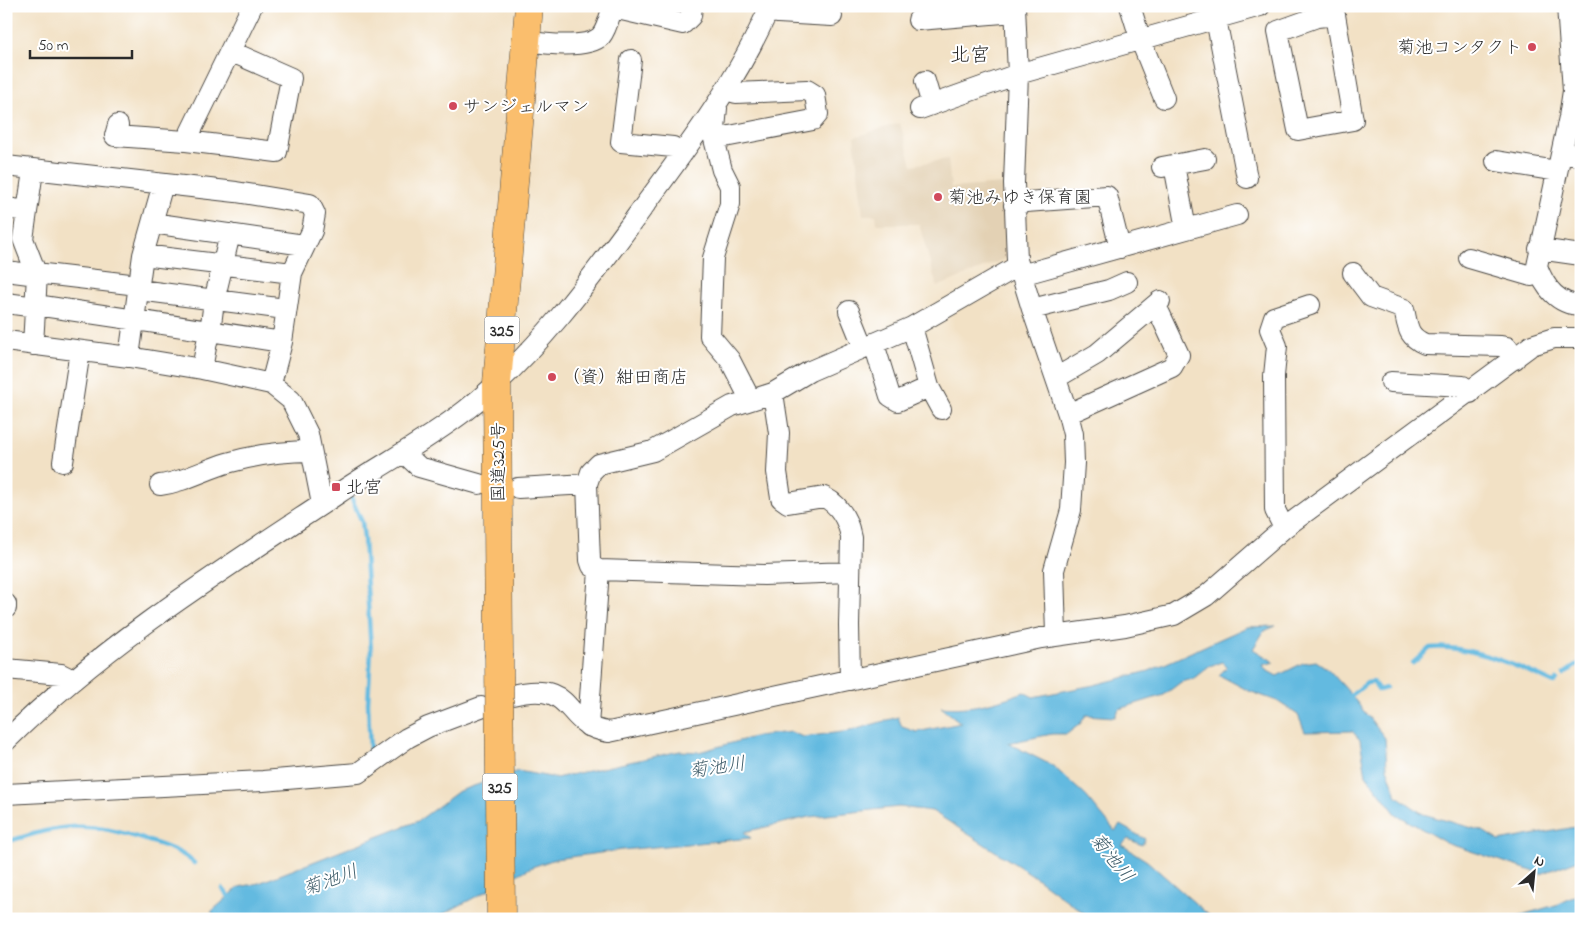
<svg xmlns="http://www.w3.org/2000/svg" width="1587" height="925" viewBox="0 0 1587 925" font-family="'Indie Flower','Klee One',sans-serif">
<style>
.built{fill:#e3d1b4}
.water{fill:#63bae0;stroke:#477286}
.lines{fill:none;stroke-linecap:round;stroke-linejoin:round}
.stream{stroke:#63bae0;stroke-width:4.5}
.minor-casing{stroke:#494642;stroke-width:22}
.highway-casing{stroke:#494642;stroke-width:29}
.minor{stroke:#fff;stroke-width:20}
.highway{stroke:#fabe6d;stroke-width:28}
.highway-bridge-casing{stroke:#494642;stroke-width:29;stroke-linecap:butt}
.highway-bridge{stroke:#fabe6d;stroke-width:28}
.poi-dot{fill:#d1495b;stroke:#fff;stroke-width:2}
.labels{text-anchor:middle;stroke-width:4;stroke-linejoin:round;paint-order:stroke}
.shield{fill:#fff;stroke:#6b6b6b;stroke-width:1}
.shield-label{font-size:16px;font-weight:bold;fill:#2b2b2b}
.poi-label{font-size:18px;fill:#2b2b2b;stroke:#fff;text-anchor:start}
.street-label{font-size:18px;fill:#2b2b2b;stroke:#fff}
.water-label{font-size:19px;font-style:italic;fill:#3f5d6a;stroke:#fff}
.quarter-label{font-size:20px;fill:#2b2b2b;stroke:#fff}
</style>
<rect width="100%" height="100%" fill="#fff"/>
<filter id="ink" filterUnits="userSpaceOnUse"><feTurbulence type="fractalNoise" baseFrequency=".02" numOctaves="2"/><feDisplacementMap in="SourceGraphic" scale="10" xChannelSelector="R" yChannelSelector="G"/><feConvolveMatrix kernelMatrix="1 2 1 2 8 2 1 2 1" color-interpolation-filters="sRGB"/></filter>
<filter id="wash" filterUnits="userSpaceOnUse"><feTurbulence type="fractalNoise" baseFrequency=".0096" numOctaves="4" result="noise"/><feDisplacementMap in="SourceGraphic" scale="20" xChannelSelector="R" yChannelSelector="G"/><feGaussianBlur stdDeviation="1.12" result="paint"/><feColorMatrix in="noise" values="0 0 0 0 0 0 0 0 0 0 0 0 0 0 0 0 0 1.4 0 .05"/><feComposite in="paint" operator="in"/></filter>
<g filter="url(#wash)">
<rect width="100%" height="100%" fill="#f2e1c5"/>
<path class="built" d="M 900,123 L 912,165 L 948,159 L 951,188 L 1014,183 L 1017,254 L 937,287 L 919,224 L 877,224 L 876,215 L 863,215 L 854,137 Z"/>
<path class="water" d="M 1276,626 L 1264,631 L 1253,649 L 1274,662 L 1263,665 L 1266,670 L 1277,676 L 1303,663 L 1316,661 L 1328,669 L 1348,691 L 1385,738 L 1387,768 L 1397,796 L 1423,814 L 1483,831 L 1499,841 L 1581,826 L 1581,859 L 1541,874 L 1446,843 L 1396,814 L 1366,775 L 1360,740 L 1352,731 L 1305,732 L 1298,715 L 1277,701 L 1249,691 L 1219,675 L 1227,667 L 1222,662 L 1209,666 L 1193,679 L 1181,682 L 1164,695 L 1119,709 L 1115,717 L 1086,715 L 1080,724 L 1067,734 L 1052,734 L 1008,743 L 1053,766 L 1086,796 L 1115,831 L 1120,825 L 1145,839 L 1142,845 L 1128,839 L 1122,845 L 1147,861 L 1213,919 L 1092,919 L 1031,874 L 932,811 L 899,807 L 809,817 L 744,832 L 751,838 L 622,850 L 555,859 L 532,867 L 434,919 L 218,919 L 211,912 L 239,887 L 259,883 L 418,821 L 459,791 L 518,771 L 556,778 L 680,751 L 699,752 L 757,736 L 791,732 L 803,737 L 850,731 L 898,717 L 902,727 L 917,732 L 961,723 L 941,707 C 970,710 997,702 1024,692 L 1033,697 L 1094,685 L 1149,671 L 1247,627 Z
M 1581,893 L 1581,919 L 1508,919 L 1559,904 Z"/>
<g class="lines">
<path class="stream" d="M 350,495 L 362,522 L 364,539 L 371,651 L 368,703 L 370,752
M 1413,663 L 1430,648 C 1468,644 1521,667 1554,683 L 1557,680
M 1564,674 L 1581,662
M 1348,698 L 1367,683 L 1373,682 L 1379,690 L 1386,688
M 6,842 C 66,824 86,820 146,840 C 164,846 180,850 194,863
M 223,889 L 232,900"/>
</g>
</g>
<g filter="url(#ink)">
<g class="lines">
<g class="minor-casing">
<path id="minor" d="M 1015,6 L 1018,74 L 1014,183 L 1017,260 L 1032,309 L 1068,414 L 1073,434 L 1074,463 L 1071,510 L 1054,570 L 1056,635
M 1130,6 L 1141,41 L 1164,98
M 1567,6 L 1573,91 L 1569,117 L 1537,266 C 1544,286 1557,305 1581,305
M 613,8 L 683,24 L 691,16 L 692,6
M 769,11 L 778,13 L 832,16
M 1335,15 L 1353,120 L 1298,130 L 1278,31 L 1317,17 Z
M 1216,19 L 1247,178
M 918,20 L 1015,12
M 526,41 C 544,44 588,49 601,36 C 607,29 610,15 613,6
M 631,60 L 621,142 L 673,147 L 683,153
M 925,81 L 932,105
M 717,108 L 714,139 L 722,170 L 730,186 L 730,204 L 713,258 L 710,336 L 730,360 L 750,399
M 920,109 L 1018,74 L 1260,6
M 118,125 L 115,136 L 186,141 L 252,6
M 714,139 L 813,120 L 818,114 L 815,95 L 807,90 L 736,93 L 726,90
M 186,141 L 277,152 L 291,78 L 230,51
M 1562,152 L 1581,157
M 1496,161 L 1557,171
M 1174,165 L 1186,229
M 6,166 L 236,192 L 310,204 L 315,214 L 312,231 L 292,273 L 282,342 L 271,384
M 1162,167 L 1205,159
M 1014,205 L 1026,202 L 1107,196 L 1120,248
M 6,208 L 27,211
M 152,223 L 304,245
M 1539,249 L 1581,255
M 143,255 L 292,273
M 1469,258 L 1531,276 L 1540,274
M 6,271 L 37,275
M 36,273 L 138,285
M 1353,273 L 1371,297 L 1404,309 C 1408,327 1407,336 1425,344 L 1501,346 L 1507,347 L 1515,359
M 1021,275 L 1237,215
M 139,290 L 285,309
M 6,303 L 36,307
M 36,305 L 282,342
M 1032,309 L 1109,290 L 1127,282
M 849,311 L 864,348
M 912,327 L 929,387 L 941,409
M 210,332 L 214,301 L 230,234
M 6,341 L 129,357 L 202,369 L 271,384 L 291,400 L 308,434 L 322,504
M 874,344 L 890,396 L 898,401 L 929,387
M 33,345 L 37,275 L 23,239 L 33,171
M 129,357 L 143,255 L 163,184
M 202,369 L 209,331
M 1056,378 L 1097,354 L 1160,301
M 1391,382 L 1463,386 L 1470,393
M 773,393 L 779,433 L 777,472 L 781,498 L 788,503 L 824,497 C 840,505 848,521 851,537 L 849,625 L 850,680
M 1068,414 L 1172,367 L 1179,355 L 1160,314
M 404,453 L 419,467 L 479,484
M 63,462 L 80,351
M 160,485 C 184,482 204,470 227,463 C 255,455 282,451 311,451
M 518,488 L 587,484
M 1284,528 L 1275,510 L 1274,376 L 1277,346 L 1270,329 L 1274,317 L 1310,305
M 850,572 L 764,575 L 599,570 L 592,566 L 590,560 L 587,484 L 591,472 L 599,464 L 653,451 L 732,406 L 773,393 L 810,371 L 912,327 L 1018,266
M 6,604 L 6,608
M 6,669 L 61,674 L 73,680
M 512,695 C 579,679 560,726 609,732 L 1041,638 L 1125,626 L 1174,615 L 1206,596 L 1284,528 L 1532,345 L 1554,338 L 1581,338
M 588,726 L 599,570
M 6,741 C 105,643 224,569 339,493 C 381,465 426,441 466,410 C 538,353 593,276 647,202 C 693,140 739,78 770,6
M 6,794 L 263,781 L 358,773 L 407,738 L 428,727 L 481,707"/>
</g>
<g class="highway-casing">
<path id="highway" d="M 499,654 L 497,383 L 529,6"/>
</g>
<use href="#minor" class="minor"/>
<use href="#highway" class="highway"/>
<g class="highway-bridge-casing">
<path id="highway-bridge" d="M 499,654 L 501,919"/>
</g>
<use href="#highway-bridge" class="highway-bridge"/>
</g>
</g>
<g class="poi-dot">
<circle cx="1532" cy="47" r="5"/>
<circle cx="453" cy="106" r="5"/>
<circle cx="938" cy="197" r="5"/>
<circle cx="552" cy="377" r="5"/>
<rect x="331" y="482" width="10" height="10" rx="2.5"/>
</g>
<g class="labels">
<g class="shield">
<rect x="484.5" y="316.5" width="35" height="27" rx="4"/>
<rect x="482.5" y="773.5" width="35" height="27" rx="4"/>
</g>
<g class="shield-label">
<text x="502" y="336">325</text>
<text x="500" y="793">325</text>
</g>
<g class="poi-label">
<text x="1522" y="53" text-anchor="end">菊池コンタクト</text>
<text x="463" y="112">サンジェルマン</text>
<text x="948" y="203">菊池みゆき保育園</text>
<text x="562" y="383">（資）紺田商店</text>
<text x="346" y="493">北宮</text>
</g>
<g class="street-label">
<text transform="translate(498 462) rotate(-90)" y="6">国道325号</text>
</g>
<g class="water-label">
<text transform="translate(717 766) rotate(-8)" y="7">菊池川</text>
<text transform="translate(1113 857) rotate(51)" y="7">菊池川</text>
<text transform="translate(330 879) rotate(-20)" y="7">菊池川</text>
</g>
<g class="quarter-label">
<text x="970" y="61">北宮</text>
</g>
</g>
<rect width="1587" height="925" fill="none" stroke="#fff" stroke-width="25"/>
<g transform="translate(1534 872) rotate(27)" stroke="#ffffff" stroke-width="4" paint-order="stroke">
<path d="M0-4L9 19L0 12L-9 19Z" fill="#2b2b2b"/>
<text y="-8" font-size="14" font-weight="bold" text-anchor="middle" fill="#2b2b2b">N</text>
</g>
<path d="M30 50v8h102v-8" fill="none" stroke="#2b2b2b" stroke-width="2.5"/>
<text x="38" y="50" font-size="15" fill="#2b2b2b" stroke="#ffffff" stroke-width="4" paint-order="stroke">50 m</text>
</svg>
